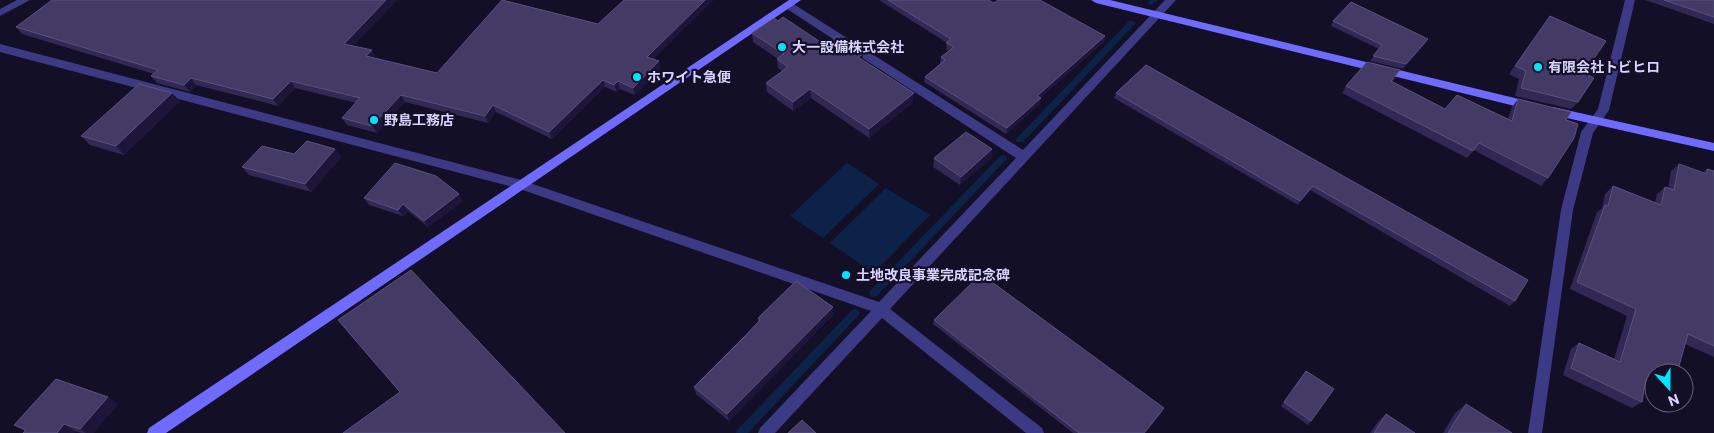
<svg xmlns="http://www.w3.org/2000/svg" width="1714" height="433" viewBox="0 0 1714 433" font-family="Commissioner,'Noto Sans JP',sans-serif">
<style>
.water{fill:#0c2248}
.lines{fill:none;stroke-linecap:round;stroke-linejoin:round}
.stream{fill:#0c2248;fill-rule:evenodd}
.street{fill:#3d3a85;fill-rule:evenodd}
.secondary{fill:#6f6bff;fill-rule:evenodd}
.wall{fill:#312854}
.shaded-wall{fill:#1d163a}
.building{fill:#433a66;stroke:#5a527e}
.poi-dot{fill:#00e5ff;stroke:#130f26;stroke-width:2}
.labels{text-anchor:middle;stroke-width:4.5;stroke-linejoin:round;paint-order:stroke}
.poi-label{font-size:14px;font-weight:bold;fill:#d9d4ff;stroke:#130f26;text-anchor:start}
</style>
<rect width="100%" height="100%" fill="#130f26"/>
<path class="water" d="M 847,163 L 879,184 L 823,238 L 790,216 Z
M 886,188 L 930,215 L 874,273 L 830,243 Z"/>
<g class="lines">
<path class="stream" d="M 1150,0 L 1158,0 L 1151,5 L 1147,3 Z
M 1129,21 L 1132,21 L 1136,23 L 1023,142 L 1017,142 L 1016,140 L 1017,138 Z
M 1003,155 L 1006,156 L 1007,158 L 1006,160 L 877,296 L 874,297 L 871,296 L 869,293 L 871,290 L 1000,156 Z
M 855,309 L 858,310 L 860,313 L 858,316 L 748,433 L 736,433 L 737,430 L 852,310 Z"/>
<path class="street" d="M 17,0 L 30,0 L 0,16 L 0,9 Z
M 1165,0 L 1176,0 L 890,309 L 1042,428 L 1044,433 L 1026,433 L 882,318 L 775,433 L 758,433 L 760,428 L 871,311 L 520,189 L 0,52 L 0,44 L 521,180 L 879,302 L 1016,158 L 784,7 L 783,5 L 784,3 L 792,3 L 1023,150 Z
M 1625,0 L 1635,0 L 1609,110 L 1593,133 L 1573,210 L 1542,433 L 1528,433 L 1561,210 L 1581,132 L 1598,109 Z"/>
<path class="secondary" d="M 789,0 L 801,0 L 166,433 L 147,433 L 149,428 Z
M 1091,0 L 1110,0 L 1531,102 L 1537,106 L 1531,110 L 1096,3 Z
M 1553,107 L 1714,143 L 1714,151 L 1549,114 L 1547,111 Z"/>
</g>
<path class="wall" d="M 52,0 L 397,0 L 353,46 L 376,58 L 375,58 L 437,73 L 654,59 L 659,61 L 660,69 L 635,95 L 620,89 L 617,92 L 605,87 L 552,139 L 496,112 L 488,123 L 405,102 L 377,133 L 347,125 L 342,118 L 356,103 L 295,88 L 278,106 L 196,85 L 190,92 L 157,83 L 151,76 L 154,74 L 22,34 L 16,27 Z
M 879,0 L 988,0 L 994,3 L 1105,36 L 1104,42 L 1040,98 L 1040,104 L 1006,134 L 924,82 L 925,77 L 941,63 L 940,63 L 941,57 L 949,51 L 946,49 L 947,43 Z
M 1645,0 L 1714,0 L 1714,24 Z
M 1550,16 L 1584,73 L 1578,102 L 1571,109 L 1515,96 L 1519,79 L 1509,74 Z
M 778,21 L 825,45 L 863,54 L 863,61 L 913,102 L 869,138 L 811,98 L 793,111 L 767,92 L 766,83 L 782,71 L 778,68 L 777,59 L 778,59 L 753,42 L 752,33 Z
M 1333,21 L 1425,44 L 1403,69 L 1370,61 L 1379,49 L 1331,26 Z
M 1146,65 L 1515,301 L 1510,306 L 1310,190 L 1298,205 L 1114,98 L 1116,93 Z
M 1395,78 L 1392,82 L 1445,109 L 1508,119 L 1512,107 L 1518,99 L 1566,120 L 1548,178 L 1541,186 L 1474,150 L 1467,158 L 1342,93 L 1346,86 Z
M 180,101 L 124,155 L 90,145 L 81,136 Z
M 335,149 L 341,157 L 311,192 L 249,175 L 242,167 L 294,154 Z
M 992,149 L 991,158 L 960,185 L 933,167 L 934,158 Z
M 1679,164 L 1703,173 L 1707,169 L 1714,171 L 1714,357 L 1685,344 L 1654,373 L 1654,394 L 1644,389 L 1642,402 L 1632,408 L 1563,375 L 1571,349 L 1579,343 L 1614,359 L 1627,316 L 1570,289 L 1597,212 L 1602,208 L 1605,194 L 1613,186 L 1655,203 L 1657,194 L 1665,187 L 1668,188 L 1671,171 Z
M 364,198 L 463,201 L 428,227 L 408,211 L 403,216 L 369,205 Z
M 833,315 L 729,421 L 696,394 L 694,387 L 758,323 L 758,318 Z
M 934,320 L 1162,412 L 1145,433 L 1073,433 L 933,324 Z
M 1303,375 L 1311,421 L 1308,425 L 1281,406 Z
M 118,404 L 93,433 L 81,433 L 75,431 L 74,433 L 23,433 L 25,431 L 14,425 Z
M 1466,404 L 1512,433 L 1443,433 L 1455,413 Z
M 1386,414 L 1415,433 L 1370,433 L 1377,423 Z"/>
<path class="shaded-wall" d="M 386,0 L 397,0 L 349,51 L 344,44 Z
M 705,0 L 714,0 L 649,64 L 647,57 Z
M 1105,36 L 1104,42 L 1036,101 L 1037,96 Z
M 1428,39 L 1425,44 L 1403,69 L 1406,64 Z
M 372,50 L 376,58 L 371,63 L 366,56 Z
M 863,54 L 863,62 L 858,57 Z
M 659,61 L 660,69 L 635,95 L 633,88 Z
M 191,78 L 196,85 L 190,92 L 184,85 Z
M 603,80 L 605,87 L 552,139 L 549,132 Z
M 291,81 L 295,88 L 278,106 L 273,99 Z
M 618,81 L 620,89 L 617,92 L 614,85 Z
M 810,89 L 811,98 L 793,111 L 793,102 Z
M 172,93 L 180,101 L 124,155 L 116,146 Z
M 914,93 L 913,102 L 869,138 L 869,129 Z
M 401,95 L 405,102 L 377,133 L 372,126 Z
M 1041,98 L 1040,104 L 1006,134 L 1007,128 Z
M 493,105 L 496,112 L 488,123 L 485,116 Z
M 335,149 L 341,157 L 311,192 L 305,184 Z
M 992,149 L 991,158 L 960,185 L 961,177 Z
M 1313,186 L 1310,190 L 1298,205 L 1300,201 Z
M 459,194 L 463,201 L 428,227 L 424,221 Z
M 403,204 L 408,211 L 403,216 L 398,210 Z
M 833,307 L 833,315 L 729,421 L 727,414 Z
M 108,397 L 118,404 L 93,433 L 86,433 L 80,429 Z
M 64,424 L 75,431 L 74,433 L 57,433 Z"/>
<path class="building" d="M 52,0 L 386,0 L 344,44 L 372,50 L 366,56 L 437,73 L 502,0 L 598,24 L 624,0 L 705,0 L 647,57 L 659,61 L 633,88 L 618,81 L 614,85 L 603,80 L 549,132 L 493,105 L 485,116 L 401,95 L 372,126 L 342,118 L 360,98 L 291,81 L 273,99 L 191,78 L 184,85 L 151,76 L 158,70 L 16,27 Z
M 888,0 L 988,0 L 994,3 L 998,0 L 1040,0 L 1105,36 L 1037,96 L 1041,98 L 1007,128 L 925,77 L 945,60 L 941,57 L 954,47 L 946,43 L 951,39 Z
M 1664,0 L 1714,0 L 1714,17 Z
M 1351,2 L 1428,39 L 1406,64 L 1373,56 L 1382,45 L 1333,21 Z
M 1550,16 L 1606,41 L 1584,73 L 1594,78 L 1578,102 L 1521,88 L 1526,71 L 1515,66 Z
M 783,17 L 825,45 L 837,36 L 863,54 L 858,57 L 914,93 L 869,129 L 810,89 L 793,102 L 766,83 L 788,67 L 777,59 L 784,54 L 752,33 L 774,18 L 778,21 Z
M 1367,62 L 1400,70 L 1391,81 L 1445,109 L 1457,95 L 1512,121 L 1518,99 L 1571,112 L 1566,120 L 1578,124 L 1574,138 L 1548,178 L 1479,143 L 1473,151 L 1346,86 Z
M 1146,65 L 1528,280 L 1515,301 L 1313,186 L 1300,201 L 1116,93 Z
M 139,84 L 172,93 L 116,146 L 81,136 Z
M 966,132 L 992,149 L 961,177 L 934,158 Z
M 307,141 L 335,149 L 305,184 L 242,167 L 262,146 L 294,154 Z
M 395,163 L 436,176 L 459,194 L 424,221 L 403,204 L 398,210 L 364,198 Z
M 1679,164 L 1707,174 L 1707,169 L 1714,171 L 1714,346 L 1688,334 L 1677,373 L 1654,373 L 1654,383 L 1646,379 L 1642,402 L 1571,368 L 1579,343 L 1620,362 L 1636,309 L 1577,282 L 1605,205 L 1608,206 L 1613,186 L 1661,205 L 1665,187 L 1674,190 Z
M 411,270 L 565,433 L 343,433 L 400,392 L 338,320 Z
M 981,274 L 1164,408 L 1144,433 L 1079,433 L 934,320 Z
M 796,281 L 833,307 L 727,414 L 694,387 L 745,336 L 760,320 L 758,318 Z
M 1306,371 L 1334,389 L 1311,421 L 1284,402 Z
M 56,379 L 108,397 L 80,429 L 64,424 L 57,433 L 23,433 L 26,430 L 14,425 Z
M 1466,404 L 1512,433 L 1448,433 Z
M 1386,414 L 1415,433 L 1374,433 Z
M 802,420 L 816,433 L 788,433 Z"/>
<g class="poi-dot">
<circle cx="782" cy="47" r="5"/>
<circle cx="1538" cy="67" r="5"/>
<circle cx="637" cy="77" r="5"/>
<circle cx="374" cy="120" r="5"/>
<circle cx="846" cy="275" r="5"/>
</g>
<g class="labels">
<g class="poi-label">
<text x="792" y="52">大一設備株式会社</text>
<text x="1548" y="72">有限会社トビヒロ</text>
<text x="647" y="82">ホワイト急便</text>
<text x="384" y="125">野島工務店</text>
<text x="856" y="280">土地改良事業完成記念碑</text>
</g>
</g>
<g transform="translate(1669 388) rotate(159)"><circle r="24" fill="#130f26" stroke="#625e7d"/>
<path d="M0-4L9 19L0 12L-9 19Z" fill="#00e5ff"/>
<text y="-8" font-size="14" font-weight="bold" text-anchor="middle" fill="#d9d4ff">N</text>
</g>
</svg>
